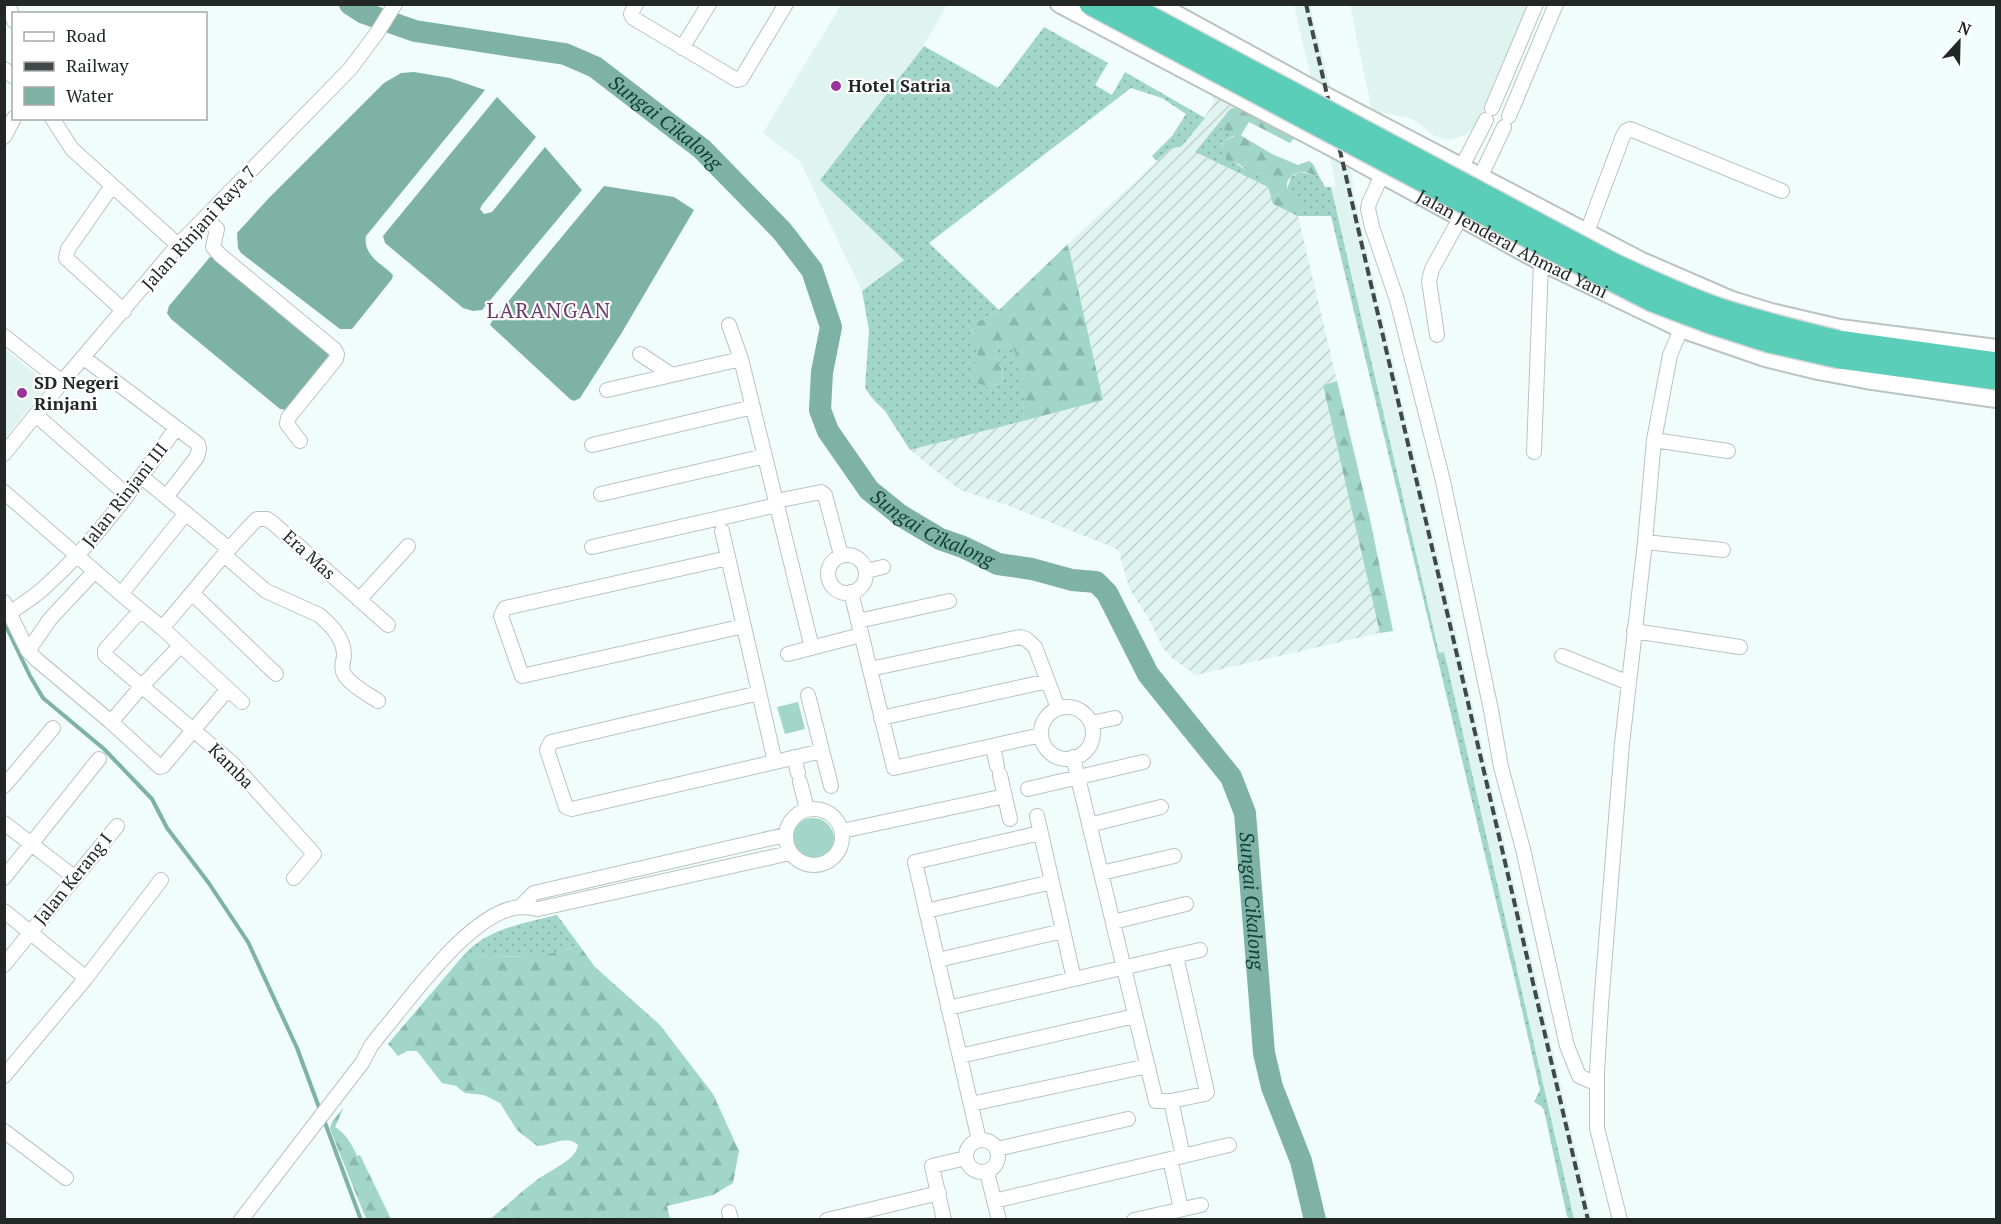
<svg xmlns="http://www.w3.org/2000/svg" width="2001" height="1224" viewBox="0 0 2001 1224" font-family="'PT Serif',serif">
<style>
.built{fill:#dff4ee}
.industrial{fill:url(#industrial-furrows)}
.grass{fill:url(#grass-dots)}
.forest{fill:url(#forest-firs)}
.garden{fill:#a2d6c8}
.water{fill:#7eb2a5}
.lines{fill:none;stroke-linecap:round;stroke-linejoin:round}
.stream{stroke:#7eb2a5;stroke-width:4}
.river{stroke:#7eb2a5;stroke-width:22}
.minor-casing{stroke:#b9c4c1;stroke-width:16}
.tertiary-casing{stroke:#b9c4c1;stroke-width:20}
.trunk-casing{stroke:#d7d8d8;stroke-width:24}
.minor{stroke:#fff;stroke-width:14}
.tertiary{stroke:#fff;stroke-width:16}
.trunk{stroke:#5aceb8;stroke-width:21}
.rail{stroke:#424847;stroke-width:4;stroke-dasharray:9 4.5;stroke-linecap:butt}
.trunk-bridge-casing{stroke:#d7d8d8;stroke-width:24;stroke-linecap:butt}
.trunk-bridge{stroke:#5aceb8;stroke-width:21}
.poi-dot{fill:#98349a;stroke:#fff;stroke-width:2}
.labels{text-anchor:middle;stroke-width:4.5;stroke-linejoin:round;paint-order:stroke}
.poi-label{font-size:18px;font-weight:bold;fill:#232827;stroke:#fff;text-anchor:start}
.street-label{font-size:18px;fill:#232827;stroke:#fff}
.water-label{font-size:20px;font-style:italic;fill:#124138;stroke:#fff}
.quarter-label{font-size:21px;letter-spacing:1.5px;fill:#6c3a6c;stroke:#fff}
</style>
<defs>
<pattern id="industrial-furrows" width="10" height="10" patternUnits="userSpaceOnUse" patternTransform="scale(1.5)"><rect width="10" height="10" fill="#dff4ee"/><path d="M-1 1l2-2M0 10L10 0M9 11l2-2" fill="none" stroke="#bfd1cc"/></pattern>
<pattern id="grass-dots" width="8" height="8" patternUnits="userSpaceOnUse" patternTransform="scale(1.5)"><rect width="8" height="8" fill="#a2d6c8"/><path d="M2 2h.1M6 6h.1" fill="none" stroke="#8bb8ac" stroke-width="1.8" stroke-linecap="round"/></pattern>
<pattern id="forest-firs" width="22" height="20" patternUnits="userSpaceOnUse" patternTransform="scale(1.5)"><rect width="22" height="20" fill="#a2d6c8"/><path d="M5 1l3.5 6h-7zM16 11l3.5 6h-7z" fill="#8bb8ac"/></pattern>
</defs>
<rect width="100%" height="100%" fill="#f1fdfa"/>
<path class="built" d="M 841,5 L 947,5 L 922,48 L 820,180 L 905,260 L 862,291 L 800,161 L 763,133 Z
M 1294,5 L 1310,5 L 1354,185 L 1352,186 L 1592,1219 L 1574,1219 L 1447,664 L 1444,652 L 1439,653 L 1331,187 L 1336,185 Z
M 1350,5 L 1528,5 L 1487,104 L 1476,125 L 1466,135 L 1449,140 L 1433,135 L 1413,119 L 1384,113 L 1372,112 Z
M 5,349 L 43,380 L 42,389 L 38,397 L 5,438 Z"/>
<path class="industrial" d="M 1211,91 L 1244,109 L 1224,115 L 1195,152 L 1268,187 L 1273,204 L 1298,216 L 1337,381 L 1324,385 L 1324,391 L 1380,633 L 1196,675 L 1173,659 L 1163,648 L 1147,616 L 1130,590 L 1119,552 L 1115,548 L 1004,504 L 960,490 L 910,450 L 1103,400 L 1068,244 L 1170,149 L 1182,145 L 1211,108 L 1213,102 Z"/>
<path class="grass" d="M 1044,27 L 1108,63 L 1095,85 L 1112,95 L 1125,72 L 1205,118 L 1182,146 L 1170,149 L 1157,161 L 1152,156 L 1172,136 L 1186,114 L 1162,98 L 1131,88 L 929,243 L 999,310 L 979,321 L 971,332 L 979,347 L 977,383 L 988,387 L 1002,382 L 1003,371 L 994,355 L 999,345 L 1012,346 C 1025,372 1025,392 1023,421 L 910,450 L 885,411 L 872,398 L 865,388 L 869,330 L 862,291 L 904,260 L 820,180 L 924,46 L 998,88 Z
M 1217,125 L 1235,135 L 1223,141 L 1222,145 C 1230,162 1245,172 1262,174 L 1265,178 L 1262,184 L 1195,152 Z
M 1300,172 L 1319,176 L 1325,187 L 1331,187 L 1439,653 L 1444,652 L 1447,664 L 1574,1219 L 1569,1219 L 1567,1216 L 1544,1110 L 1541,1106 L 1534,1102 L 1540,1090 L 1516,984 L 1331,216 L 1298,216 L 1304,207 C 1298,200 1290,198 1287,189 L 1291,177 Z
M 557,915 L 579,945 L 560,952 L 542,956 L 462,957 C 485,929 524,923 557,915 Z"/>
<path class="forest" d="M 1237,107 L 1244,109 L 1296,136 L 1290,143 L 1249,122 L 1241,135 L 1242,136 L 1272,154 L 1298,165 L 1309,161 L 1313,164 L 1319,176 C 1313,176 1305,171 1300,172 C 1280,178 1284,196 1303,201 L 1304,207 L 1298,216 L 1273,204 L 1268,187 L 1262,184 L 1265,178 L 1262,174 C 1243,172 1248,168 1233,161 L 1231,163 C 1226,159 1221,147 1223,141 L 1235,136 L 1217,125 L 1230,109 Z
M 1068,244 L 1103,400 L 1023,421 C 1025,394 1024,371 1012,346 L 999,345 L 994,355 L 1003,372 L 1002,382 L 988,387 L 977,383 L 972,370 C 980,352 980,350 971,332 L 979,321 L 999,310 Z
M 1337,381 L 1370,519 L 1393,631 L 1380,633 L 1324,390 L 1324,385 Z
M 579,945 L 595,967 L 660,1025 L 713,1094 L 739,1151 L 733,1183 L 713,1195 L 667,1206 L 670,1219 L 490,1219 C 505,1208 518,1194 533,1183 C 544,1174 557,1168 568,1160 C 573,1156 577,1151 578,1145 C 566,1134 552,1146 537,1146 L 517,1130 L 500,1103 L 484,1095 L 465,1093 L 456,1086 L 442,1083 L 417,1051 L 407,1051 L 398,1056 L 388,1044 L 462,957 C 502,955 542,961 579,945 Z
M 344,1107 L 335,1127 C 346,1134 352,1144 357,1156 L 360,1155 L 391,1219 L 367,1219 L 364,1214 L 330,1129 L 332,1122 Z"/>
<path class="garden" d="M 798,702 L 805,729 L 785,734 L 777,707 Z
M792 839a21 21 0 1 1 42 0a21 21 0 1 1-42 0Z"/>
<path class="water" d="M 414,72 L 450,78 L 485,90 L 366,236 C 363,253 378,262 390,272 L 393,275 L 392,279 L 352,329 L 340,329 L 241,253 L 238,248 L 237,233 L 268,199 L 384,83 L 401,73 Z
M 497,97 L 536,137 L 482,205 L 480,209 L 484,214 L 492,212 L 545,147 L 582,190 L 482,310 L 473,311 L 463,308 L 385,243 L 383,236 Z
M 604,186 L 674,197 L 694,210 L 621,334 L 580,398 L 574,401 L 570,399 L 490,325 L 492,321 Z
M 213,256 L 326,348 L 325,351 L 328,354 L 331,352 L 332,354 L 286,410 L 280,409 L 171,319 L 167,313 L 169,306 L 210,257 Z"/>
<g class="lines">
<path class="stream" d="M 4,622 L 30,676 L 43,698 L 104,749 L 152,799 L 167,828 L 208,882 L 248,942 L 297,1048 L 320,1110
M 324,1120 L 361,1220"/>
<path class="river" id="s1" d="M 350,4 L 364,13 L 415,31 L 565,54 L 595,67 L 702,149 L 782,231 L 812,270 L 831,327 L 822,372 L 820,410 L 828,431 L 869,490 L 900,515 L 940,539 L 963,547 L 998,564 L 1032,569 L 1072,580 L 1096,582 L 1107,593 L 1148,674 L 1231,777 L 1245,813 L 1264,1053 L 1272,1087 L 1301,1161 L 1315,1220"/>
<g class="minor-casing">
<path id="minor" d="M 8,4 L 14,21
M 636,4 L 631,14 L 633,18 L 737,80 L 741,79 L 786,4
M 682,48 L 709,4
M 4,69 L 14,77
M 1492,108 L 1536,4
M 1509,116 L 1556,4
M 52,118 L 72,149 L 178,245
M 4,137 L 14,118
M 1458,174 L 1486,120
M 1382,175 L 1369,203 L 1368,209 L 1372,227 L 1397,300 L 1443,481 L 1491,710 L 1501,767 L 1523,849 L 1567,1046 L 1579,1076 L 1590,1081 L 1597,1081
M 112,186 L 68,249 L 66,258 L 124,311
M 1476,186 L 1504,127
M 205,218 L 217,229 L 213,247 L 220,255 L 334,349 L 337,354 L 336,359 L 288,418 L 287,424 L 300,441
M 1587,232 L 1623,136 L 1626,131 L 1630,129 L 1782,191
M 729,325 L 741,359 L 812,648
M 1437,335 L 1429,281 L 1432,269 L 1464,211
M 4,336 L 62,382
M 640,354 L 672,375
M 84,358 L 198,444 L 199,449 L 197,457 L 166,497
M 607,390 L 741,359
M 36,415 L 127,495
M 1654,440 L 1728,451
M 592,445 L 753,407
M 1534,452 L 1541,262
M 4,454 L 62,382 L 178,245 L 350,69 L 377,33 L 395,4
M 142,477 L 229,549
M 4,492 L 121,594
M 601,494 L 765,456
M 776,501 L 821,492 L 825,495 L 841,555
M 186,513 L 121,594 L 162,628 L 242,702
M 722,531 L 775,762 L 822,751
M 1645,542 L 1723,550
M 592,547 L 777,505
M828 574a19 19 0 1 1 38 0a19 19 0 1 1-38 0Z
M 224,555 L 266,591 L 319,615 C 331,625 344,638 344,655 C 344,661 340,667 344,674 C 350,685 368,694 378,701
M 728,558 L 505,608 L 501,616 L 522,676 L 744,626
M 866,571 L 883,567
M 851,592 L 894,768 L 1041,735
M 193,594 L 276,674
M 359,600 L 408,546
M 4,602 L 28,651 L 37,660 L 111,722 L 160,767 L 163,766 L 228,689
M 140,611 L 105,650 L 105,655 L 231,762 L 314,854 L 294,878
M 10,613 C 22,604 36,596 47,585 C 97,540 137,483 176,428
M 858,621 L 949,601
M 162,628 C 194,592 223,553 257,519 L 267,519 L 274,524 L 388,625
M 1634,631 L 1740,647
M 28,651 L 50,619 L 95,571
M 788,654 L 861,635
M 1562,656 L 1629,683
M 870,669 L 1020,637 L 1026,639 L 1035,647 L 1058,708
M 759,693 L 551,742 L 547,750 L 566,807 L 572,809 L 775,762
M 808,695 L 831,786
M1041 733a26 26 0 1 1 52 0a26 26 0 1 1-52 0Z
M 881,718 L 1048,681
M 111,722 L 141,687 L 180,646
M 1091,723 L 1115,718
M 993,746 L 997,766
M 794,757 L 798,773
M 1073,757 L 1156,1101 L 1171,1101
M 1000,775 L 1010,819
M 800,782 L 807,809
M 4,786 L 53,728
M 1028,789 L 1143,762
M786 837a28 28 0 1 1 56 0a28 28 0 1 1-56 0Z
M 1037,816 L 1074,979
M 4,823 L 74,877
M 1089,825 L 1161,807
M 842,831 L 1005,796
M 1101,873 L 1174,856
M 4,878 L 99,759
M 520,907 L 534,893 L 785,835
M 4,911 L 86,978
M 926,911 L 1052,882
M 1113,922 L 1186,904
M 1176,956 L 1207,1092 L 1205,1094 L 1171,1101 L 1183,1156
M 938,960 L 1063,931
M 4,965 L 117,826
M 948,1008 L 1200,950
M 960,1056 L 1135,1016
M 4,1076 L 86,978 L 161,880
M 971,1104 L 1148,1066
M 4,1131 L 66,1178
M966 1156a16 16 0 1 1 32 0a16 16 0 1 1-32 0Z
M 979,1140 L 915,862 L 1040,833
M 997,1149 L 1128,1119
M 1170,1159 L 1181,1209
M 987,1172 L 999,1220
M 994,1201 L 1229,1145
M 729,1212 L 731,1220
M 241,1220 L 362,1063 L 371,1046 L 381,1033 C 412,997 471,911 520,907 C 526,907 533,908 538,909 L 790,853
M 827,1220 L 939,1193
M 944,1220 L 932,1166 L 966,1158
M 1134,1220 L 1201,1205
M 1620,1220 L 1597,1128 L 1597,1073 L 1601,1005 L 1622,744 L 1645,542 L 1654,440 L 1670,355 L 1681,329"/>
</g>
<g class="tertiary-casing">
<g id="tertiary">
<path id="s2" d="M 1059,4 L 1340,152 L 1541,262 L 1681,329 L 1765,358 L 1818,371 L 1866,380 L 1996,399"/>
<path d="M 1158,4 L 1317,91 L 1642,261 L 1732,300 L 1771,312 L 1840,328 L 1996,348"/>
</g>
</g>
<g class="trunk-casing">
<path id="trunk" d="M 1838,341 L 1996,363
M 1840,358 L 1996,379"/>
</g>
<use href="#minor" class="minor"/>
<use href="#tertiary" class="tertiary"/>
<use href="#trunk" class="trunk"/>
<path class="rail" d="M 1306,4 L 1588,1220"/>
<g class="trunk-bridge-casing">
<path id="trunk-bridge" d="M 1090,4 L 1535,241 L 1652,301 L 1710,323 L 1769,342 L 1840,358
M 1126,4 L 1614,264 C 1648,280 1681,295 1717,308 C 1756,321 1797,331 1838,341"/>
</g>
<use href="#trunk-bridge" class="trunk-bridge"/>
</g>
<g class="poi-dot">
<circle cx="836" cy="86" r="6"/>
<circle cx="22" cy="393" r="6"/>
</g>
<g class="labels">
<g class="poi-label">
<text x="848" y="92">Hotel Satria</text>
<text x="34" y="389">SD Negeri<tspan x="34" dy="21">Rinjani</tspan></text>
</g>
<g class="street-label">
<text transform="translate(199 228) rotate(-48)" y="6">Jalan Rinjani Raya 7</text>
<text dy="6" stroke="none"><textPath href="#s2" startOffset="513">Jalan Jenderal Ahmad Yani</textPath></text>
<text transform="translate(125 495) rotate(-52)" y="6">Jalan Rinjani III</text>
<text transform="translate(309 555) rotate(42)" y="6">Era Mas</text>
<text transform="translate(231 766) rotate(45)" y="6">Kamba</text>
<text transform="translate(73 879) rotate(-51)" y="6">Jalan Kerang I</text>
</g>
<g class="water-label">
<text dy="7" stroke="none"><textPath href="#s1" startOffset="345">Sungai Cikalong</textPath></text>
<text dy="7" stroke="none"><textPath href="#s1" startOffset="867">Sungai Cikalong</textPath></text>
<text dy="7" stroke="none"><textPath href="#s1" startOffset="1407">Sungai Cikalong</textPath></text>
</g>
<g class="quarter-label">
<text x="549" y="318">LARANGAN</text>
</g>
</g>
<rect width="2001" height="1224" fill="none" stroke="#232827" stroke-width="12"/>
<rect x="12" y="12" width="195" height="108" fill="#ffffff" stroke="#a7a9a9" stroke-width="1.5"/>
<rect x="24" y="32" width="30" height="9" fill="#ffffff" stroke="#a7a9a9" stroke-width="1.5"/>
<text x="66" y="42" font-size="18" fill="#232827">Road</text>
<rect x="24" y="62" width="30" height="9" fill="#424847" stroke="#a7a9a9" stroke-width="1.5"/>
<text x="66" y="72" font-size="18" fill="#232827">Railway</text>
<rect x="24" y="87" width="30" height="18" fill="#7eb2a5" stroke="#a7a9a9" stroke-width="1.5"/>
<text x="66" y="102" font-size="18" fill="#232827">Water</text>
<g transform="translate(1959 42) rotate(22)" stroke="#ffffff" stroke-width="4.5" paint-order="stroke">
<path d="M0-4.5L10 22L0 15L-10 22Z" fill="#232827"/>
<text y="-9" font-size="16" font-weight="bold" text-anchor="middle" fill="#232827">N</text>
</g>
</svg>
